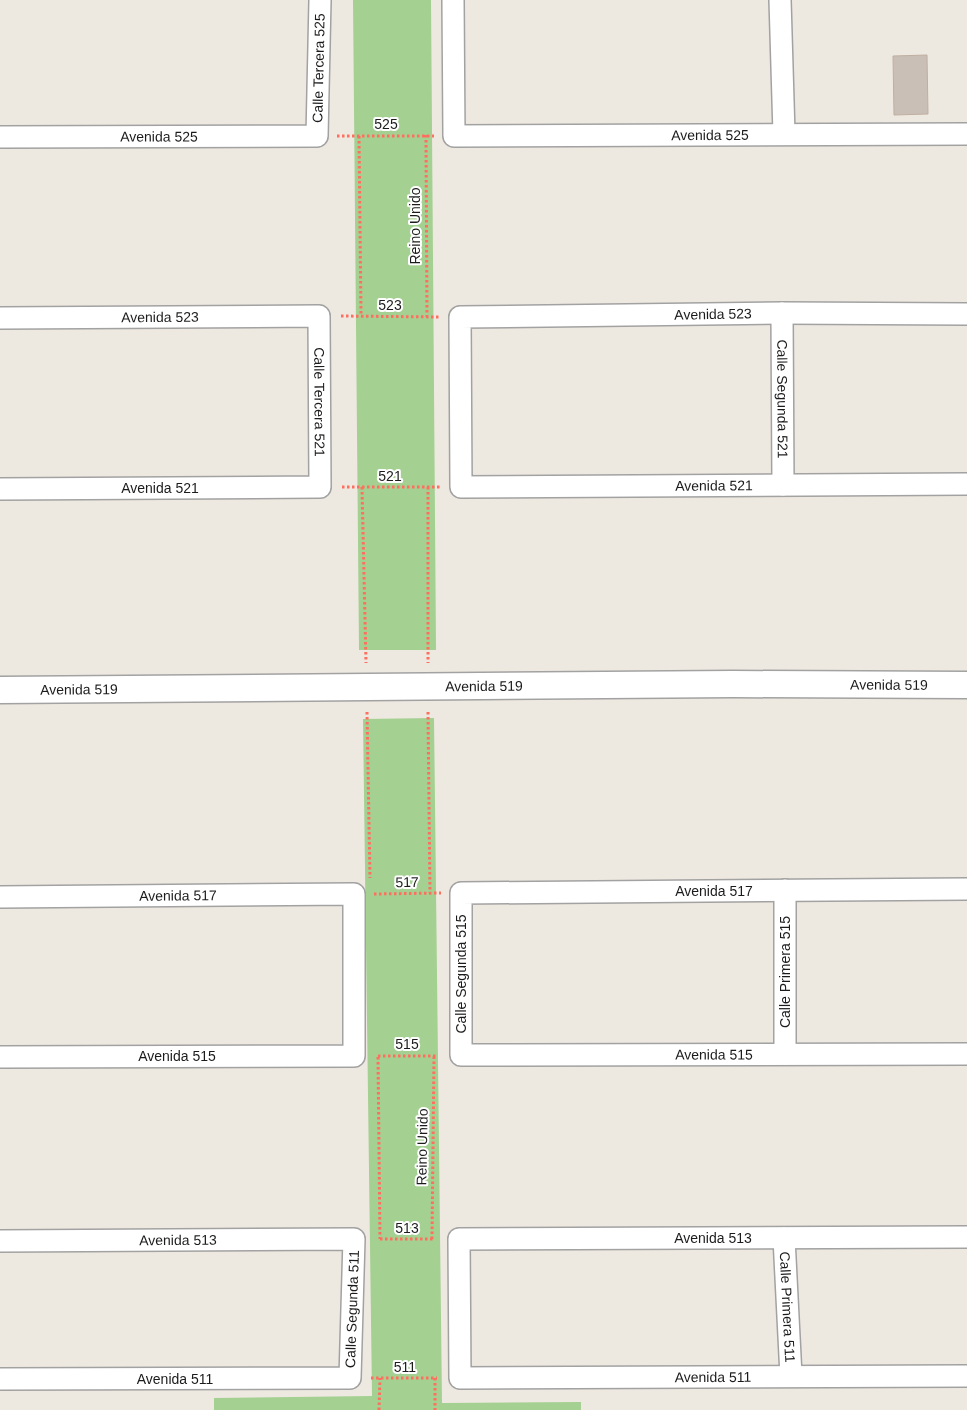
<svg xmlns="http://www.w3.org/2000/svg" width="967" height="1410" viewBox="0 0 967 1410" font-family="Arial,sans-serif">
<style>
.forest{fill:#a4d091}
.building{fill:#cabfb6;stroke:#c0afa1}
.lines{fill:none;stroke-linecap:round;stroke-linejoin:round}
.minor-casing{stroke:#a2a2a2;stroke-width:24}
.tertiary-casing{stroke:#a2a2a2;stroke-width:29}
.path{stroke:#ff6f5f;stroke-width:3;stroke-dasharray:2.5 2.5;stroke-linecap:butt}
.minor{stroke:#fff;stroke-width:21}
.tertiary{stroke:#fff;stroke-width:26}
.labels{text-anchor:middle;stroke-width:4;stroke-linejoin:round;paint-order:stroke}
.street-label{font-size:14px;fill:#1b1b1b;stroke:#fff}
</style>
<rect width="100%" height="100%" fill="#eee9e0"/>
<path class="forest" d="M 353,0 L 431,0 L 436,650 L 359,650 Z
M 434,718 L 442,1403 L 581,1402 L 581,1410 L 214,1410 L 214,1398 L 372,1396 L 363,719 Z"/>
<path class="building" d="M 927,55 L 928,114 L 894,115 L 893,56 Z"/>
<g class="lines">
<g class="minor-casing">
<g id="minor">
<path id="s1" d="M 453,0 L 454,136 L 967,134"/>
<path d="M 780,0 L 784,134"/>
<path id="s2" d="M 0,137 L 317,136 L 320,0"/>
<path id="s3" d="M 782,313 L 783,485"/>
<path id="s4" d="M 967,314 L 782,313 L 460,317 L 461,487 L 967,484"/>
<path id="s5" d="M 0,318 L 319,316 L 320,487 L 0,489"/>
<path id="s6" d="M 967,889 L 461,893 L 461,1055 L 967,1054"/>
<path d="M 785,890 L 785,1054"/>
<path id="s7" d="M 0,897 L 354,894 L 354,1056 L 0,1057"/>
<path id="s8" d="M 967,1237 L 459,1239 L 460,1378 L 967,1376"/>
<path id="s9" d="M 784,1238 L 791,1376"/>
<path id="s10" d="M 0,1241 L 354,1239 L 350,1378 L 0,1379"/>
</g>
</g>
<g class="tertiary-casing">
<g id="tertiary">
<path id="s11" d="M 0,690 L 733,684 L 967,685"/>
</g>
</g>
<path class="path" d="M 426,135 L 427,317
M 337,136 L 434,136
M 359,136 L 361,316
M 341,316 L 439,317
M 342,487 L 440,487
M 362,487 L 366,663
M 428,487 L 428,663
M 367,712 L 370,878
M 428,712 L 430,893
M 374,894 L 441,893
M 378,1056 L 436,1056
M 378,1057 L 380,1239
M 380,1239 L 434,1239
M 432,1239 L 434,1056
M 371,1378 L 437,1378
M 435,1378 L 435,1410
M 379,1410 L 380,1378"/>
<use href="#minor" class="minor"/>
<use href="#tertiary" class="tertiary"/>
</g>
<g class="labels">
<g class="street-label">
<text dy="5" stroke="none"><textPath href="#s2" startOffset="385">Calle Tercera 525</textPath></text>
<text x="386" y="129">525</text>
<text dy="5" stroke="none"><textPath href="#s1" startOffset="392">Avenida 525</textPath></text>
<text dy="5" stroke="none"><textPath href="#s2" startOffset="159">Avenida 525</textPath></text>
<text transform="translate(415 226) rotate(-90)" y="5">Reino Unido</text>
<text x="390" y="310">523</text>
<text transform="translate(713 314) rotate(-1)" y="5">Avenida 523</text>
<text dy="5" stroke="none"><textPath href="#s5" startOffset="160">Avenida 523</textPath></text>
<text dy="5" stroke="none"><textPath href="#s3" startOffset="86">Calle Segunda 521</textPath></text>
<text dy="5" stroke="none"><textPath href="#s5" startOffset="405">Calle Tercera 521</textPath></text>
<text x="390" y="481">521</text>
<text dy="5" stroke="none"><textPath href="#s4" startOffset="930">Avenida 521</textPath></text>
<text x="160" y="493">Avenida 521</text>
<text dy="5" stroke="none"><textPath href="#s11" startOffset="889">Avenida 519</textPath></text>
<text dy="5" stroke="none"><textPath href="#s11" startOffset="484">Avenida 519</textPath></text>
<text dy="5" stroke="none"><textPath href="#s11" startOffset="79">Avenida 519</textPath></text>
<text transform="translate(407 882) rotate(-1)" y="5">517</text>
<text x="714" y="896">Avenida 517</text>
<text dy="5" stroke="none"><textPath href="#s7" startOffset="178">Avenida 517</textPath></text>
<text transform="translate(785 972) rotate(-90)" y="5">Calle Primera 515</text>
<text transform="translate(461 974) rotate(-90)" y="5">Calle Segunda 515</text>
<text x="407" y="1049">515</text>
<text dy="5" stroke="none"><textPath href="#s6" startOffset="921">Avenida 515</textPath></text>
<text x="177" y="1061">Avenida 515</text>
<text transform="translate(422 1147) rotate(-89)" y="5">Reino Unido</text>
<text x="407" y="1233">513</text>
<text x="713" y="1243">Avenida 513</text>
<text dy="5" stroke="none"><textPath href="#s10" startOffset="178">Avenida 513</textPath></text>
<text dy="5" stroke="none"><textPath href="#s9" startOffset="69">Calle Primera 511</textPath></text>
<text transform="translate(352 1309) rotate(-88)" y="5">Calle Segunda 511</text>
<text x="405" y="1372">511</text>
<text dy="5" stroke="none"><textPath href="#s8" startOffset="900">Avenida 511</textPath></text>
<text x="175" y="1384">Avenida 511</text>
</g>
</g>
</svg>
